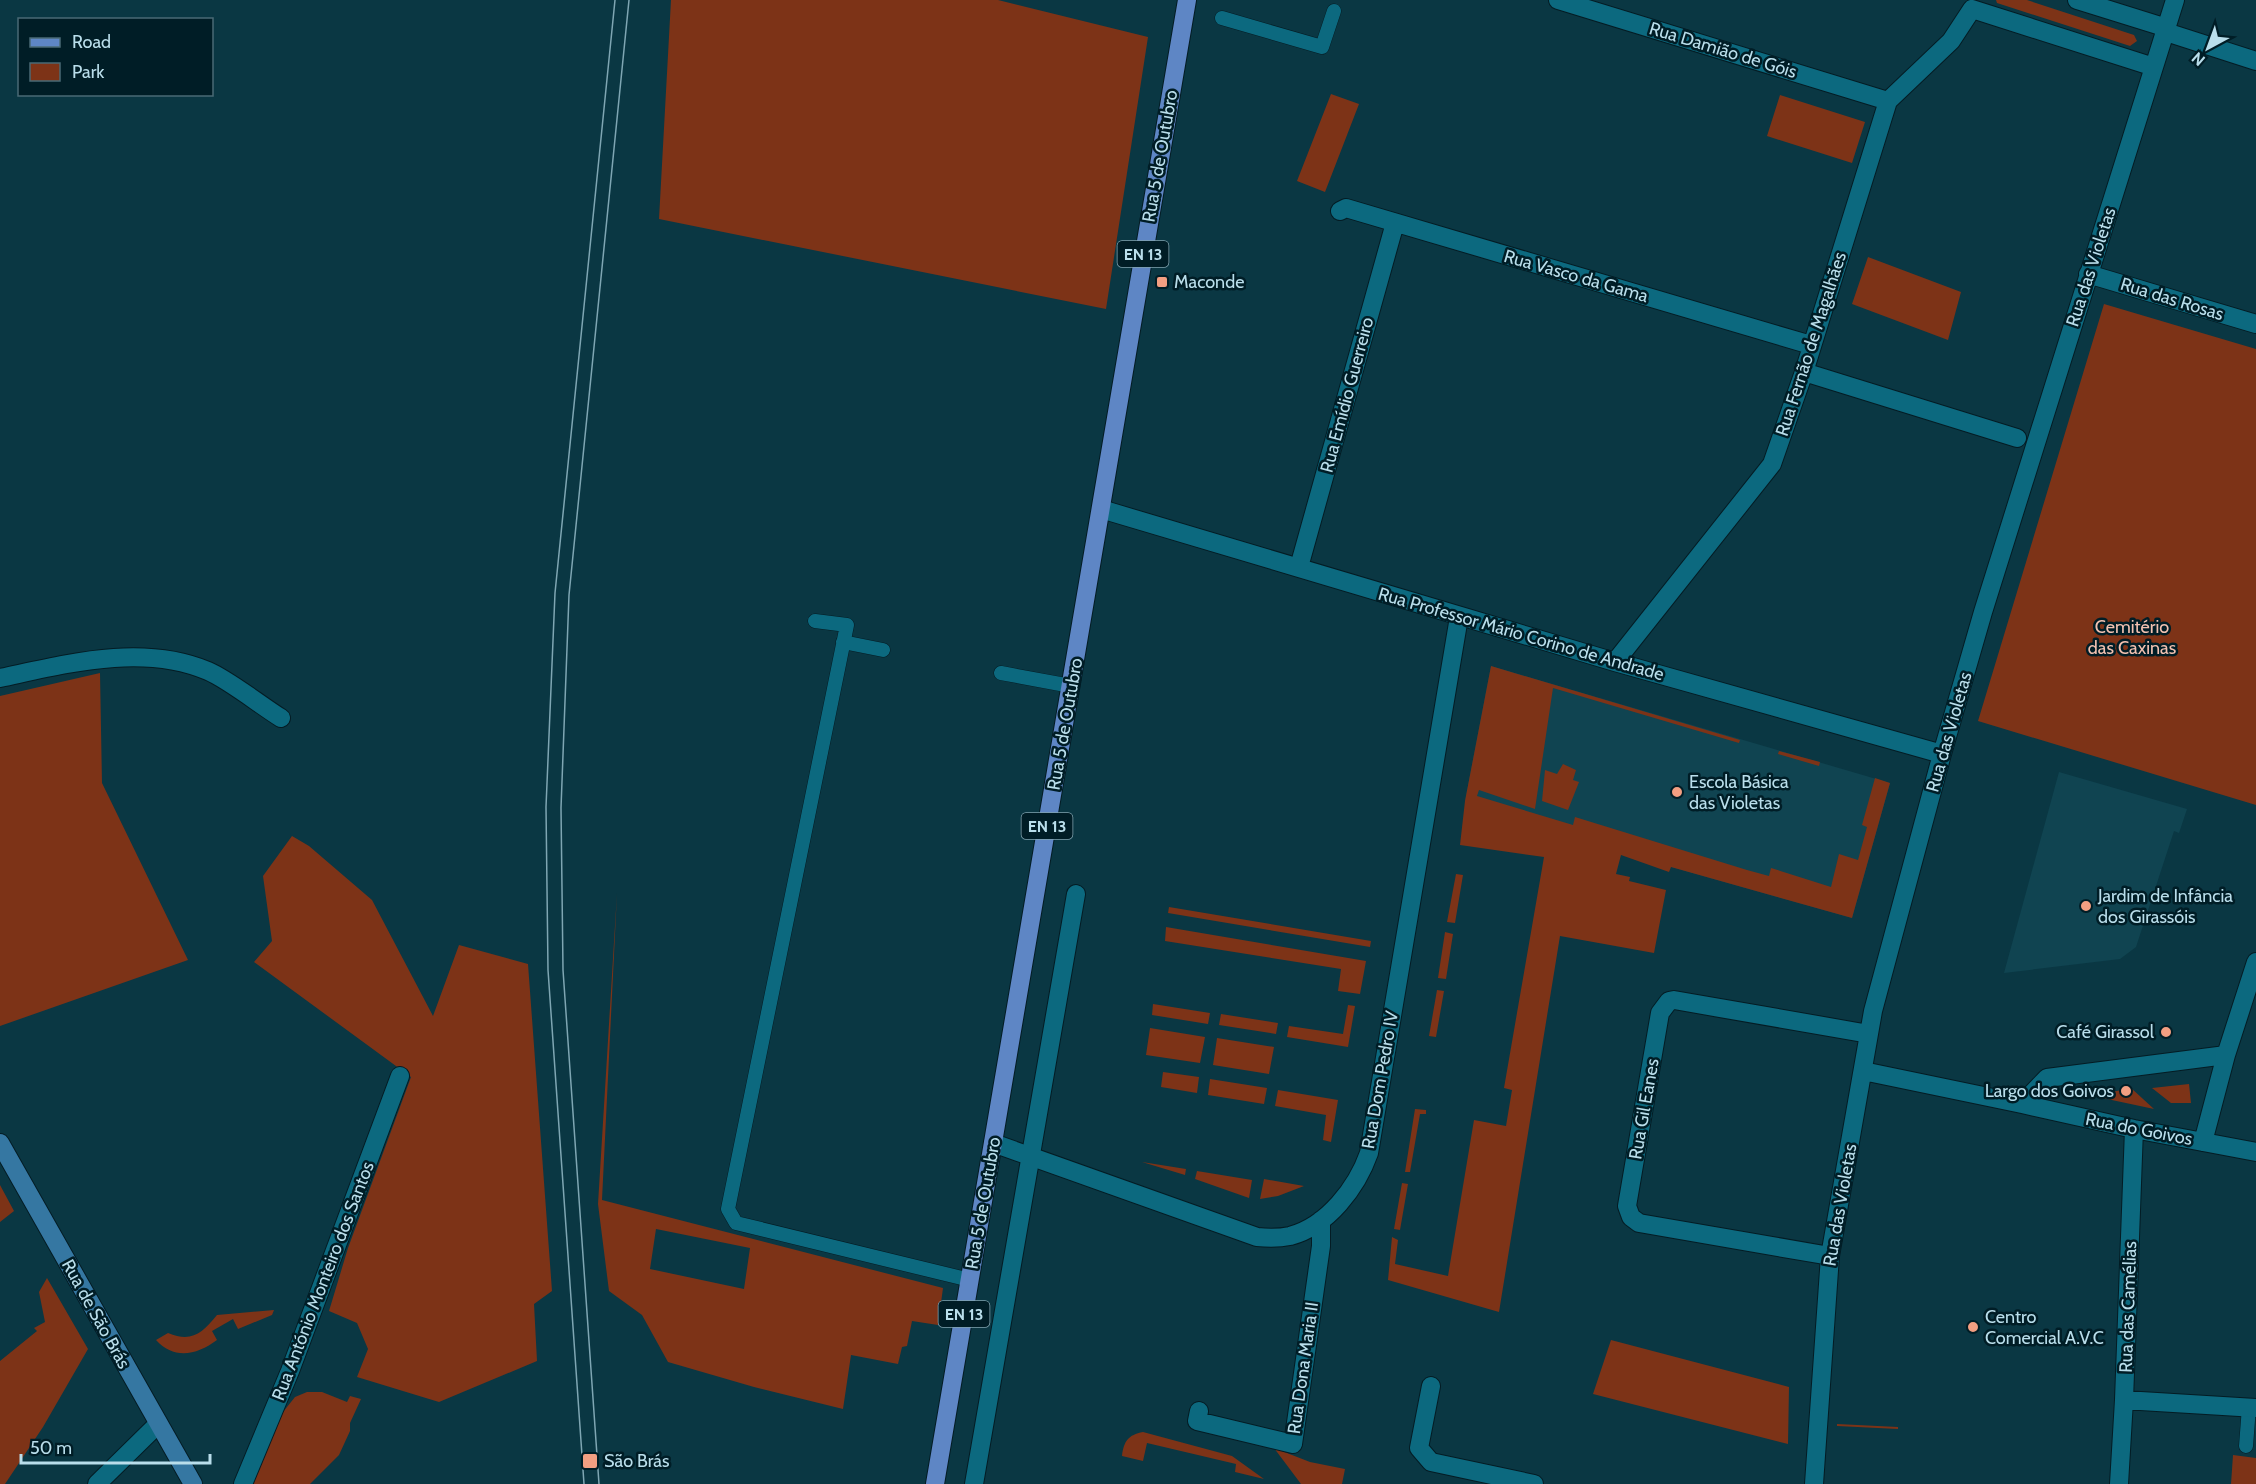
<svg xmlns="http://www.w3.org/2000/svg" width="2256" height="1484" viewBox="0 0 2256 1484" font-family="Cabin,sans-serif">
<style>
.built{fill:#104451}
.green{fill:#7d3317;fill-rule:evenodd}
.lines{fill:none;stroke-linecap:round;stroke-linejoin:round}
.lane-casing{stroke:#041c24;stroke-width:15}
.street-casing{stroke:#041c24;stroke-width:20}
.secondary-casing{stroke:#041c24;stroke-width:20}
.primary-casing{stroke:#041c24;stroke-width:20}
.lane{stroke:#0c697f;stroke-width:14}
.street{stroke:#0c697f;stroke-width:18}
.secondary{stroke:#3577a2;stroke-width:18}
.primary{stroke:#5e86c5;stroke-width:18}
.tram{stroke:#7fa6b3;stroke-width:1.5}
.poi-dot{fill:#f39f82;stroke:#001d26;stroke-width:2}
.labels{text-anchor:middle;stroke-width:5;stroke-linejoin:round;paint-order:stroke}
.shield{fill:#001d26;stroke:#82a4b0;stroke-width:1.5}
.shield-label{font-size:16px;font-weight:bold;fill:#b9deeb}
.street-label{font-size:18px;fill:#b9deeb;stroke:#001d26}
.poi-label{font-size:18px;fill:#b9deeb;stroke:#001d26;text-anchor:start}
.park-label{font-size:18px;fill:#f2c2b1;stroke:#001d26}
</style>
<rect width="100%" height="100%" fill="#0a3743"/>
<path class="built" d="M 1491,666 L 1890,783 L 1852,918 L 1569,838 L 1465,801 Z
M 2059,772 L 2187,809 L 2179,833 L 2174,831 L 2136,947 L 2120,959 L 2004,973 Z"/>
<path class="green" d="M 671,0 L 998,0 L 1148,37 L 1106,309 L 659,219 Z
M 1996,0 L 2027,0 L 2134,35 L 2137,41 L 2130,46 L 1997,3 Z
M 1331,94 L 1359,104 L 1325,192 L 1297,181 Z
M 1780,95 L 1865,122 L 1852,163 L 1767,136 Z
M 1868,257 L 1961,292 L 1948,340 L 1852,304 Z
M 2104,304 L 2256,349 L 2256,805 L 1978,721 Z
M 1491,666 L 1740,740 L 1739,743 L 1553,688 L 1535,809 L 1479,790 L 1477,796 L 1573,825 L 1575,817 L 1747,870 L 1769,876 L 1771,868 L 1831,887 L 1839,854 L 1858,860 L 1867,827 L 1862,825 L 1875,778 L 1890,783 L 1852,918 L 1671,867 L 1669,872 L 1621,855 L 1616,874 L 1630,877 L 1629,881 L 1666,890 L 1654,953 L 1560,936 L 1499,1312 L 1388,1280 L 1392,1237 L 1398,1240 L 1395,1264 L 1448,1276 L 1474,1120 L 1506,1126 L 1512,1090 L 1504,1088 L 1544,857 L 1460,845 L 1465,801 Z
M 100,673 L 102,783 L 188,960 L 0,1026 L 0,696 Z
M 1779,751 L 1820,762 L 1819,766 L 1778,754 Z
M 1563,764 L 1576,770 L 1573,780 L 1579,782 L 1568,810 L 1542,801 L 1545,770 L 1557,774 Z
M 292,836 L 309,846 L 372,900 L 433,1016 L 459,945 L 528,964 L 552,1291 L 534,1304 L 537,1361 L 439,1402 L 357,1377 L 368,1349 L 357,1323 L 329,1311 L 348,1248 L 411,1077 L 254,962 L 272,941 L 263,876 Z
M 1456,874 L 1463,875 L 1455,923 L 1447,922 Z
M 617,893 L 602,1200 L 943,1288 L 938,1325 L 912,1321 L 907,1346 L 902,1347 L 898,1364 L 851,1355 L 843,1409 L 754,1387 L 668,1362 L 642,1315 L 609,1291 L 598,1204 ZM 656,1229 L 750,1248 L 744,1289 L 650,1269 Z
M 1169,907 L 1371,941 L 1370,947 L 1168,913 Z
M 1166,927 L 1366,961 L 1360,994 L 1338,991 L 1341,969 L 1165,941 Z
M 1445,932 L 1453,934 L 1446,979 L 1438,978 Z
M 1437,990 L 1444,991 L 1436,1037 L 1429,1036 Z
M 1153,1004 L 1210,1013 L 1208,1024 L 1152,1015 Z
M 1348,1005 L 1355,1006 L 1348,1047 L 1287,1037 L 1289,1026 L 1343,1034 Z
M 1221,1014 L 1278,1023 L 1276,1034 L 1219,1025 Z
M 1150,1028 L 1205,1037 L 1200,1063 L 1146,1055 Z
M 1217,1038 L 1274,1047 L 1269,1074 L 1213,1065 Z
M 1163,1072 L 1199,1077 L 1197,1093 L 1161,1087 Z
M 1210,1079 L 1267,1088 L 1264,1104 L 1208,1095 Z
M 2189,1084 L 2191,1103 L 2171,1103 L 2152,1088 Z
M 2131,1088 L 2154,1109 L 2093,1096 Z
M 1278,1090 L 1338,1100 L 1331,1142 L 1323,1140 L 1326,1115 L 1275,1106 Z
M 1415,1109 L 1426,1110 L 1426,1114 L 1420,1114 L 1410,1172 L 1405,1172 Z
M 1142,1162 L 1186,1169 L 1185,1175 Z
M 1197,1171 L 1252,1180 L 1249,1198 L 1195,1179 Z
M 1264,1179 L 1304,1186 L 1278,1196 L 1260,1199 Z
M 1402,1183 L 1408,1184 L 1400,1230 L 1394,1229 Z
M 0,1185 L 14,1211 L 0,1222 Z
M 47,1278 L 88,1349 L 43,1427 L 5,1484 L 0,1484 L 0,1361 L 37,1331 L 34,1328 L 45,1322 L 39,1292 Z
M 274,1310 L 272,1315 L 238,1329 L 233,1319 L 212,1331 L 217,1340 C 197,1355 174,1360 156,1340 L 168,1333 C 192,1343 202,1333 217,1315 Z
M 1611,1340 L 1789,1387 L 1788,1444 L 1593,1394 Z
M 307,1392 L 322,1392 L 347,1402 L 350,1396 L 361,1399 L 350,1423 L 350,1431 L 339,1455 L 310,1484 L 246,1484 L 270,1442 L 283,1412 L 295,1397 Z
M 1837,1424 L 1898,1427 L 1898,1429 L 1837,1426 Z
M 1143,1432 L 1232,1456 L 1264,1479 L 1235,1472 L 1236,1464 L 1147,1443 L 1143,1461 L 1122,1456 C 1124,1441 1128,1435 1143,1432 Z
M 1274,1448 L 1310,1462 L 1345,1469 L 1342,1484 L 1301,1484 Z
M 2233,1455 L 2256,1458 L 2256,1484 L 2231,1484 Z"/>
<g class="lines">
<g class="lane-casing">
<path id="lane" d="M 1222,18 L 1322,47 L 1334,11
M 815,621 L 847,625 L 728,1209 L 736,1223 L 970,1280
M 843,642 L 883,650
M 1001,673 L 1071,686
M 2246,1446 L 2249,1407"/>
</g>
<g class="street-casing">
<path id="street" d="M 1558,0 L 1888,101
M 2077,0 L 2167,28
M 2166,32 L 2256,61
M 1340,211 L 1346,208 L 1811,345
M 2088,274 L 2256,324
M 1804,372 L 2017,438
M 1101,509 L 1615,662 L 1942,754
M 1299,567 L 1395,223
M 1615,662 L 1772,464 L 1804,372 L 1888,101 L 1951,41 L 1972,9 L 2154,67
M 0,678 C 66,664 142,643 208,671 C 229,680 260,705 281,718
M 1863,1071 L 2022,1104 L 2134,1129 L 2256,1152
M 2022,1104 L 2047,1078 L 2226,1055
M 2203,1142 L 2226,1055 L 2256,962
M 993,1143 L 1257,1237 C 1268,1238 1280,1238 1290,1236 C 1328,1226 1357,1187 1369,1153 L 1459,617
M 1830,1256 L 1639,1223 L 1631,1217 L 1627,1206 L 1660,1013 L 1669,1001 L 1674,1000 L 1869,1034
M 1431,1386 L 1419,1448 L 1431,1462 L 1534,1484
M 2124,1400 L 2256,1408
M 1199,1411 L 1197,1421 L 1293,1444 L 1321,1246 L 1321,1220
M 97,1484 L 158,1424
M 243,1484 L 290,1371 L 400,1076
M 974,1484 L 1076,894
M 1814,1484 L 1830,1256 L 1873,1011 L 1942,754 L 1983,612 L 2175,0
M 2119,1484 L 2124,1400 L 2134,1129"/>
</g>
<g class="secondary-casing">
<path id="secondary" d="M 0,1143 L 193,1484"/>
</g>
<g class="primary-casing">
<path id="primary" d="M 935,1484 L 1187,0"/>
</g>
<use href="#lane" class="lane"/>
<use href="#street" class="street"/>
<use href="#secondary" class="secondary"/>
<use href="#primary" class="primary"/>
<path class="tram" d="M 584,1484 L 548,970 L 546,807 L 555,593 L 615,0
M 599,1484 L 563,970 L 561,808 L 569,595 L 629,0"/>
</g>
<g class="poi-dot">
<rect x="1156" y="276" width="12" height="12" rx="3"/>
<circle cx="1677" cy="792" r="6"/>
<circle cx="2086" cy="906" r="6"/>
<circle cx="2166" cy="1032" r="6"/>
<circle cx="2126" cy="1091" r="6"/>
<circle cx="1973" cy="1327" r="6"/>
<rect x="582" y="1453" width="16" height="16" rx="3"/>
</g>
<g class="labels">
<g class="shield">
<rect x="1117.5" y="241" width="51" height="26" rx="4.5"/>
<rect x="1021.5" y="813" width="51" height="26" rx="4.5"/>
<rect x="938.5" y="1301" width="51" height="26" rx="4.5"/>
</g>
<g class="shield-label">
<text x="1143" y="260">EN 13</text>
<text x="1047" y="832">EN 13</text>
<text x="964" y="1320">EN 13</text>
</g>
<g class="street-label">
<text transform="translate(1723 50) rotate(17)" y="6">Rua Damião de Góis</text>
<text transform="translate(1160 156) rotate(-80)" y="6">Rua 5 de Outubro</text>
<text transform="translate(2091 267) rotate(-72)" y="6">Rua das Violetas</text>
<text transform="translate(1576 276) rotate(16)" y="6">Rua Vasco da Gama</text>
<text transform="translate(2172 299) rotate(17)" y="6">Rua das Rosas</text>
<text transform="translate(1811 344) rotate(-72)" y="6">Rua Fernão de Magalhães</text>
<text transform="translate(1347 395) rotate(-75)" y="6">Rua Emídio Guerreiro</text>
<text transform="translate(1521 634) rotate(16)" y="6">Rua Professor Mário Corino de Andrade</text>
<text transform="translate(1065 724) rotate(-80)" y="6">Rua 5 de Outubro</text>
<text transform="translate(1949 732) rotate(-74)" y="6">Rua das Violetas</text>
<text transform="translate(1380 1080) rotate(-80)" y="6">Rua Dom Pedro IV</text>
<text transform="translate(1644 1109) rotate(-80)" y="6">Rua Gil Eanes</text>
<text transform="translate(2139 1129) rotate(11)" y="6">Rua do Goivos</text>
<text transform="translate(983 1203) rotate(-80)" y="6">Rua 5 de Outubro</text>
<text transform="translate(1840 1205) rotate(-80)" y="6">Rua das Violetas</text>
<text transform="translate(323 1281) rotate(-69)" y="6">Rua António Monteiro dos Santos</text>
<text transform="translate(2128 1307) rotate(-88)" y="6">Rua das Camélias</text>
<text transform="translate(96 1314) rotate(61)" y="6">Rua de São Brás</text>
<text transform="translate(1303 1368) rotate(-82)" y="6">Rua Dona Maria II</text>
</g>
<g class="poi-label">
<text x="1174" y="288">Maconde</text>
<text x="1689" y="788">Escola Básica<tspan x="1689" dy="21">das Violetas</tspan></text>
<text x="2098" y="902">Jardim de Infância<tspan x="2098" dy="21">dos Girassóis</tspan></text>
<text x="2154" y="1038" text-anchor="end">Café Girassol</text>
<text x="2114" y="1097" text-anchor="end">Largo dos Goivos</text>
<text x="1985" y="1323">Centro<tspan x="1985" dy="21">Comercial A.V.C</tspan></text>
<text x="604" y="1467">São Brás</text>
</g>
<g class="park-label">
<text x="2132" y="633">Cemitério<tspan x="2132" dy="21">das Caxinas</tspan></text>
</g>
</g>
<rect x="18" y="18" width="195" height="78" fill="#001d26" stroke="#4a6a75" stroke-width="1.5"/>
<rect x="30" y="38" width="30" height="9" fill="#5e86c5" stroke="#4a6a75" stroke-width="1.5"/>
<text x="72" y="48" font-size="18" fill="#b9deeb">Road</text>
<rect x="30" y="63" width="30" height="18" fill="#7d3317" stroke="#4a6a75" stroke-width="1.5"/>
<text x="72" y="78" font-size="18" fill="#b9deeb">Park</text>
<g transform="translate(2208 48) rotate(221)" stroke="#001d26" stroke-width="4.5" paint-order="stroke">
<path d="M0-4.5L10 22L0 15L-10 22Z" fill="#b9deeb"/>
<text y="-9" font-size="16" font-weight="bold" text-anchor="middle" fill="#b9deeb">N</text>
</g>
<path d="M21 1454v9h189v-9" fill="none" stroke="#b9deeb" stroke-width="3"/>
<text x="30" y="1454" font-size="18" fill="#b9deeb" stroke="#001d26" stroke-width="4.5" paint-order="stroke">50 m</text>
</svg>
